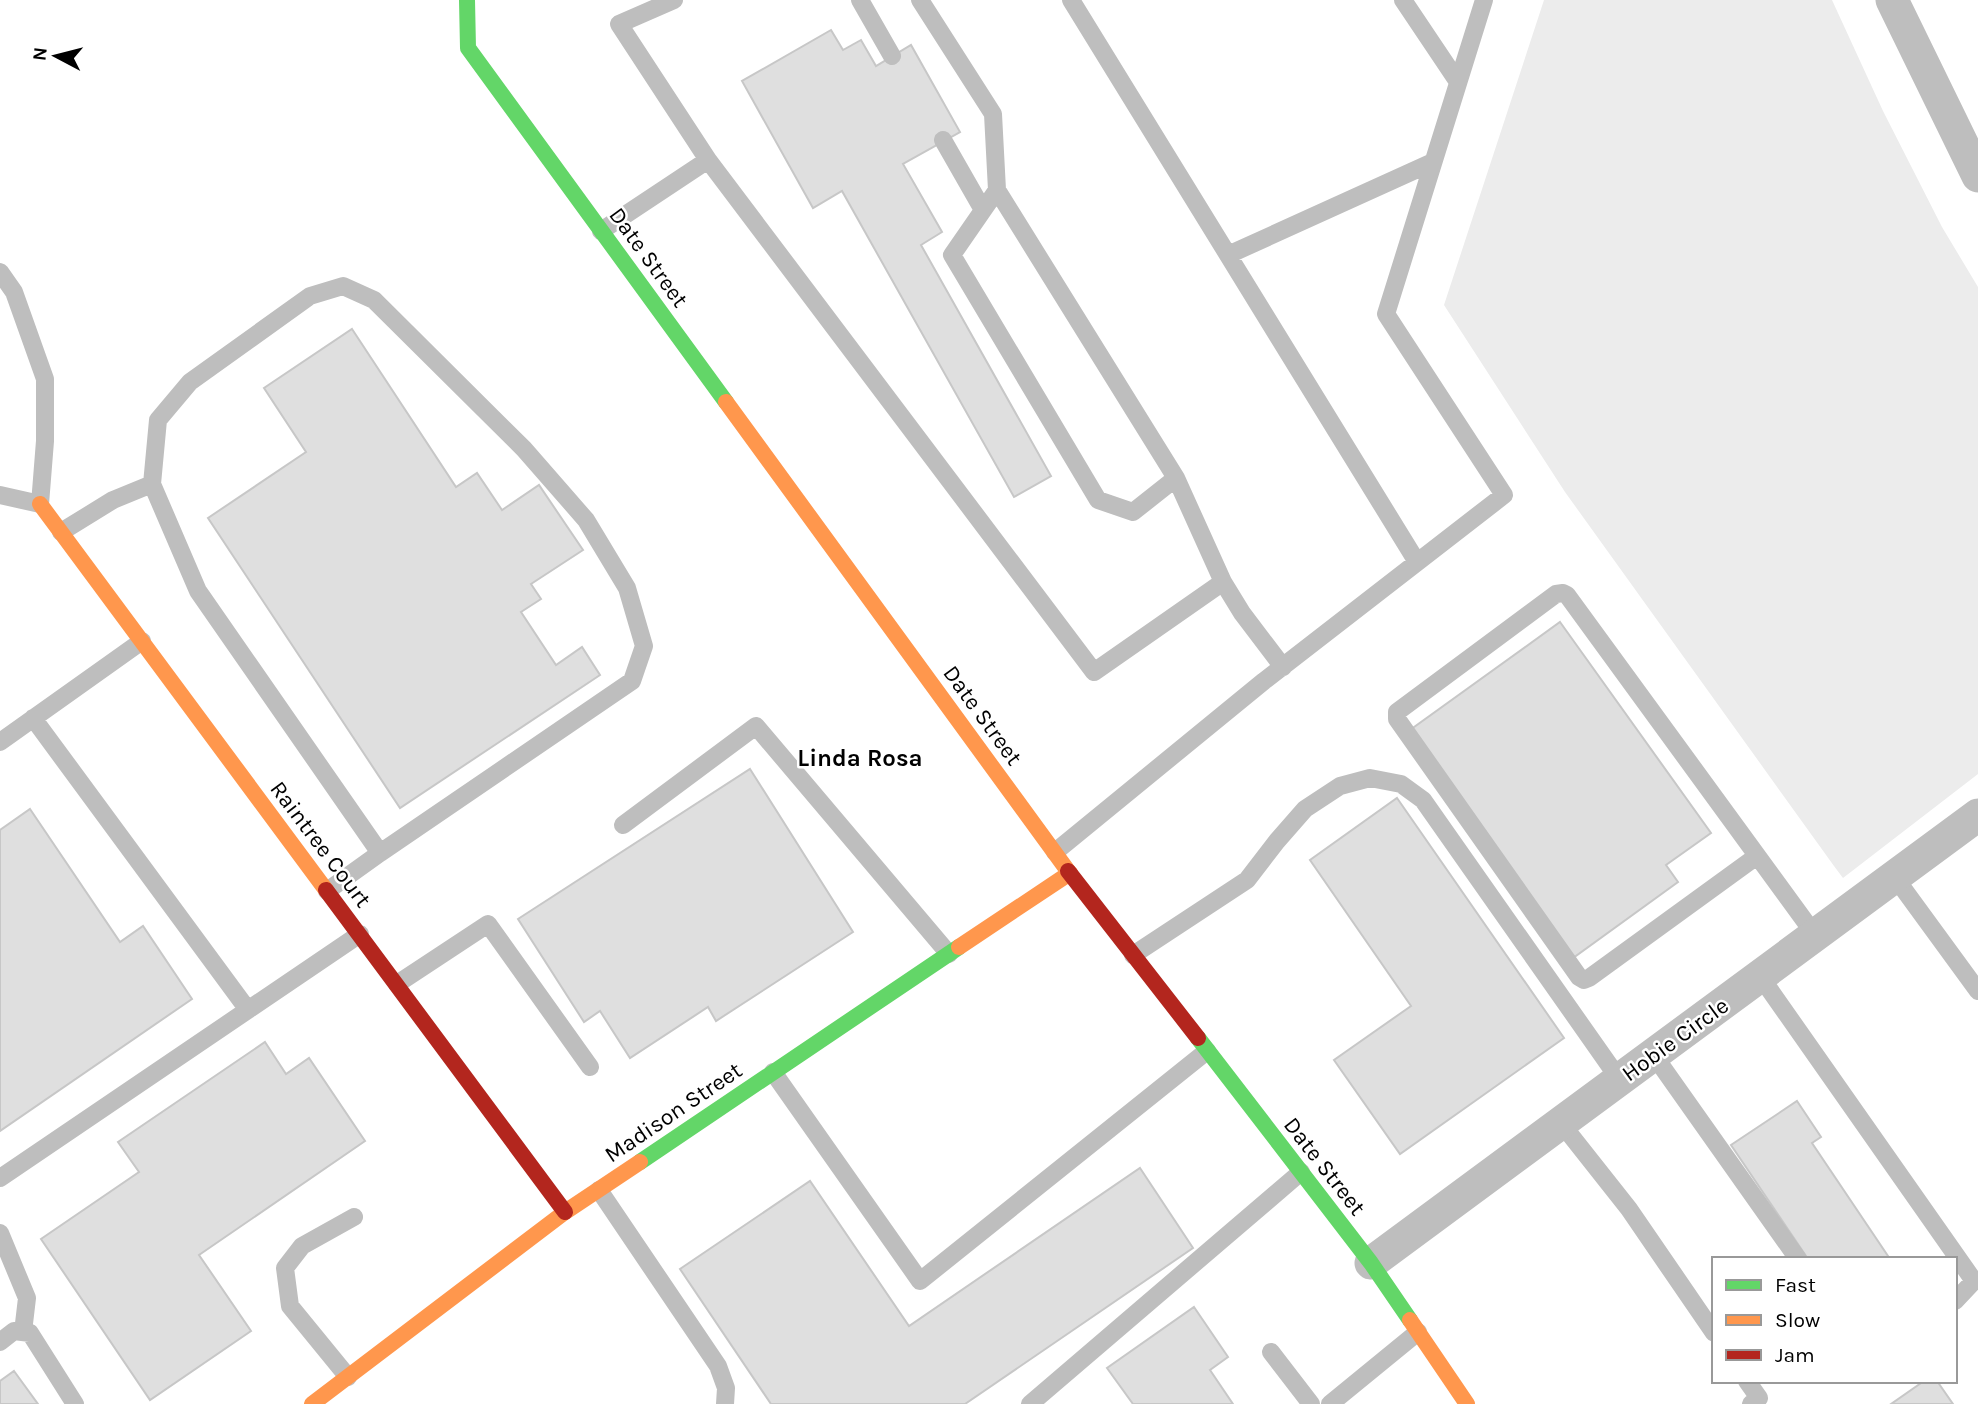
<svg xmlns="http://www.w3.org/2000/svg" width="1978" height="1404" viewBox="0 0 1978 1404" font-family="Karla,sans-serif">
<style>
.green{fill:#ececec}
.building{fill:#dfdfdf;stroke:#c7c7c7;stroke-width:2}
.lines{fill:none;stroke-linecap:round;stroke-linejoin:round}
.lane{stroke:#bebebe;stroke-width:18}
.street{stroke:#bebebe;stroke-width:33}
.fast{stroke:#63d668;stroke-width:16}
.slow{stroke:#ff974d;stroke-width:16}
.jam{stroke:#b3261e;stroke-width:16}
.labels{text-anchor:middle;stroke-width:5;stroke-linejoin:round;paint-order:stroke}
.street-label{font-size:23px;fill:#000;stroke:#fff}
.neighbourhood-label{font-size:24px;font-weight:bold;fill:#000;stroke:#fff}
</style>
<rect width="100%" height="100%" fill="#fff"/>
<path class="green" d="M 1544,0 L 1832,0 L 1883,111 L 1942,227 L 1978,287 L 1978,774 L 1843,878 L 1834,866 L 1565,492 L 1444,305 Z"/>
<path class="building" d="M 831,30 L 843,50 L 861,40 L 876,66 L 911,45 L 960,132 L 903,164 L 942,232 L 921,245 L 1051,476 L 1014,497 L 842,191 L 813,208 L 742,81 Z
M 352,329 L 456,487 L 477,473 L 502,510 L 539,485 L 583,550 L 531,584 L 541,599 L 521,612 L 556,665 L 582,647 L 600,675 L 400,808 L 208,518 L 306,452 L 264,388 Z
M 1560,622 L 1711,833 L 1666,865 L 1678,882 L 1573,958 L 1410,730 Z
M 750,769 L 853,932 L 716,1021 L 708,1007 L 630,1058 L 600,1011 L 584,1022 L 518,919 Z
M 1397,798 L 1564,1038 L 1400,1154 L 1334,1060 L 1411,1006 L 1310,860 Z
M 30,809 L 120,942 L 143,926 L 192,999 L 0,1131 L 0,830 Z
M 265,1042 L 286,1074 L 309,1058 L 365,1141 L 199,1255 L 251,1331 L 150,1400 L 41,1239 L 139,1172 L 118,1142 Z
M 1797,1101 L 1821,1137 L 1812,1143 L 1890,1259 L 1808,1259 L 1731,1145 Z
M 1140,1168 L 1193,1248 L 965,1404 L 771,1404 L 680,1269 L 810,1181 L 909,1326 Z
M 1194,1307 L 1228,1357 L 1210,1370 L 1233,1404 L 1133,1404 L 1107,1368 Z
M 14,1371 L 38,1404 L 0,1404 L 0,1381 Z
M 1924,1381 L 1937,1381 L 1953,1404 L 1891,1404 Z"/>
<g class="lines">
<path class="lane" d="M 860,0 L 892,56
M 920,0 L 993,114 L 997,190 L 1176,478 L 1223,582 L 1242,613 L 1283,667
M 1071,0 L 1417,562
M 1403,0 L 1458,82
M 943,140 L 983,210
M 708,160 L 1094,672 L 1223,582
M 997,190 L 952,255 L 1098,500 L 1133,512 L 1176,478
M 601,231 L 708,160 L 619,24 L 674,0
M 1228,255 L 1433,162
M 0,272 L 14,292 L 45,379 L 45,441 L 40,504 L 0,495
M 152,484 L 158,420 L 190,382 L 310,296 L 343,286 L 374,300 L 524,449 L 586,520 L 627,588 L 644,646 L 632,681 L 380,853
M 61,532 L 113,500 L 152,484 L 198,591 L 380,853 L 327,891
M 33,718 L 248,1010
M 0,742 L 142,641
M 623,825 L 756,726 L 949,954
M 1055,852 L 1264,681 L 1504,495 L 1386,314 L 1484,0
M 1757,856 L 1589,978 L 1584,980 L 1579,977 L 1397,719 L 1397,712 L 1556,594 L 1563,593 L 1567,595 L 1815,935
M 1894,876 L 1978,991
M 1133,955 L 1247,880 L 1277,841 L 1305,809 L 1340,786 L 1370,778 L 1401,784 L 1423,800 L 1619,1079
M 1760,976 L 1974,1281 L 1955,1301
M 397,984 L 488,924 L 590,1067
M 1653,1054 L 1798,1259
M 773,1072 L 920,1281 L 1207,1051
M 1561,1123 L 1629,1209 L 1714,1333
M 0,1178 L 360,934
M 599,1190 L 718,1366 L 726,1388 L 725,1404
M 0,1233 L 27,1298 L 23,1332
M 0,1342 L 14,1331 L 30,1333 L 75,1404
M 1271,1352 L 1311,1404
M 348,1377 L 290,1306 L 285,1268 L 302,1246 L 354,1217
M 1747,1381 L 1759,1398 L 1751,1404
M 1030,1404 L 1301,1172
M 1330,1404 L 1418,1332"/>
<path class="street" d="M 1892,0 L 1978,176
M 1371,1263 L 1978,815"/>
<path class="fast" d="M 467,0 L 468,48 L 726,402
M 1198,1038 L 1371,1263 L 1410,1320
M 640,1162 L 959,947"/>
<path class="slow" d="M 726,402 L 1068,871
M 40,504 L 326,890
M 959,947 L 1070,873
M 1410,1320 L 1467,1404
M 312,1404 L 565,1212 L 640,1162"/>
<path class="jam" d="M 1068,871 L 1198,1038
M 326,890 L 565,1212"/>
</g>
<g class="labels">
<g class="street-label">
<text transform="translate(649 257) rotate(54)" y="8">Date Street</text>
<text transform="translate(983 715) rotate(54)" y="8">Date Street</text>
<text transform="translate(321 844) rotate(53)" y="8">Raintree Court</text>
<text transform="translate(1675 1039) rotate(-36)" y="8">Hobie Circle</text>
<text transform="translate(673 1112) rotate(-34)" y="8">Madison Street</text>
<text transform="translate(1325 1166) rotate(52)" y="8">Date Street</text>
</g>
<g class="neighbourhood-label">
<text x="860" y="766">Linda Rosa</text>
</g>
</g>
<rect x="1712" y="1257" width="245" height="126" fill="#ffffff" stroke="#999999" stroke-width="2"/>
<rect x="1726" y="1280" width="35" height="10" fill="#63d668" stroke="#999999" stroke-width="2"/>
<text x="1775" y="1292" font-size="21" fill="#000000">Fast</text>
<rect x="1726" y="1315" width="35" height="10" fill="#ff974d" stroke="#999999" stroke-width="2"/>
<text x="1775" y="1327" font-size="21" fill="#000000">Slow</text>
<rect x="1726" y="1350" width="35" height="10" fill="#b3261e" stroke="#999999" stroke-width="2"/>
<text x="1775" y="1362" font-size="21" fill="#000000">Jam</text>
<g transform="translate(56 56) rotate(277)" stroke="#ffffff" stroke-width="5" paint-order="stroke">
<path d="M0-5L12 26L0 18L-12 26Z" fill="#000000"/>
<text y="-10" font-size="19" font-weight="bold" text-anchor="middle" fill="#000000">N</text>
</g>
</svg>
